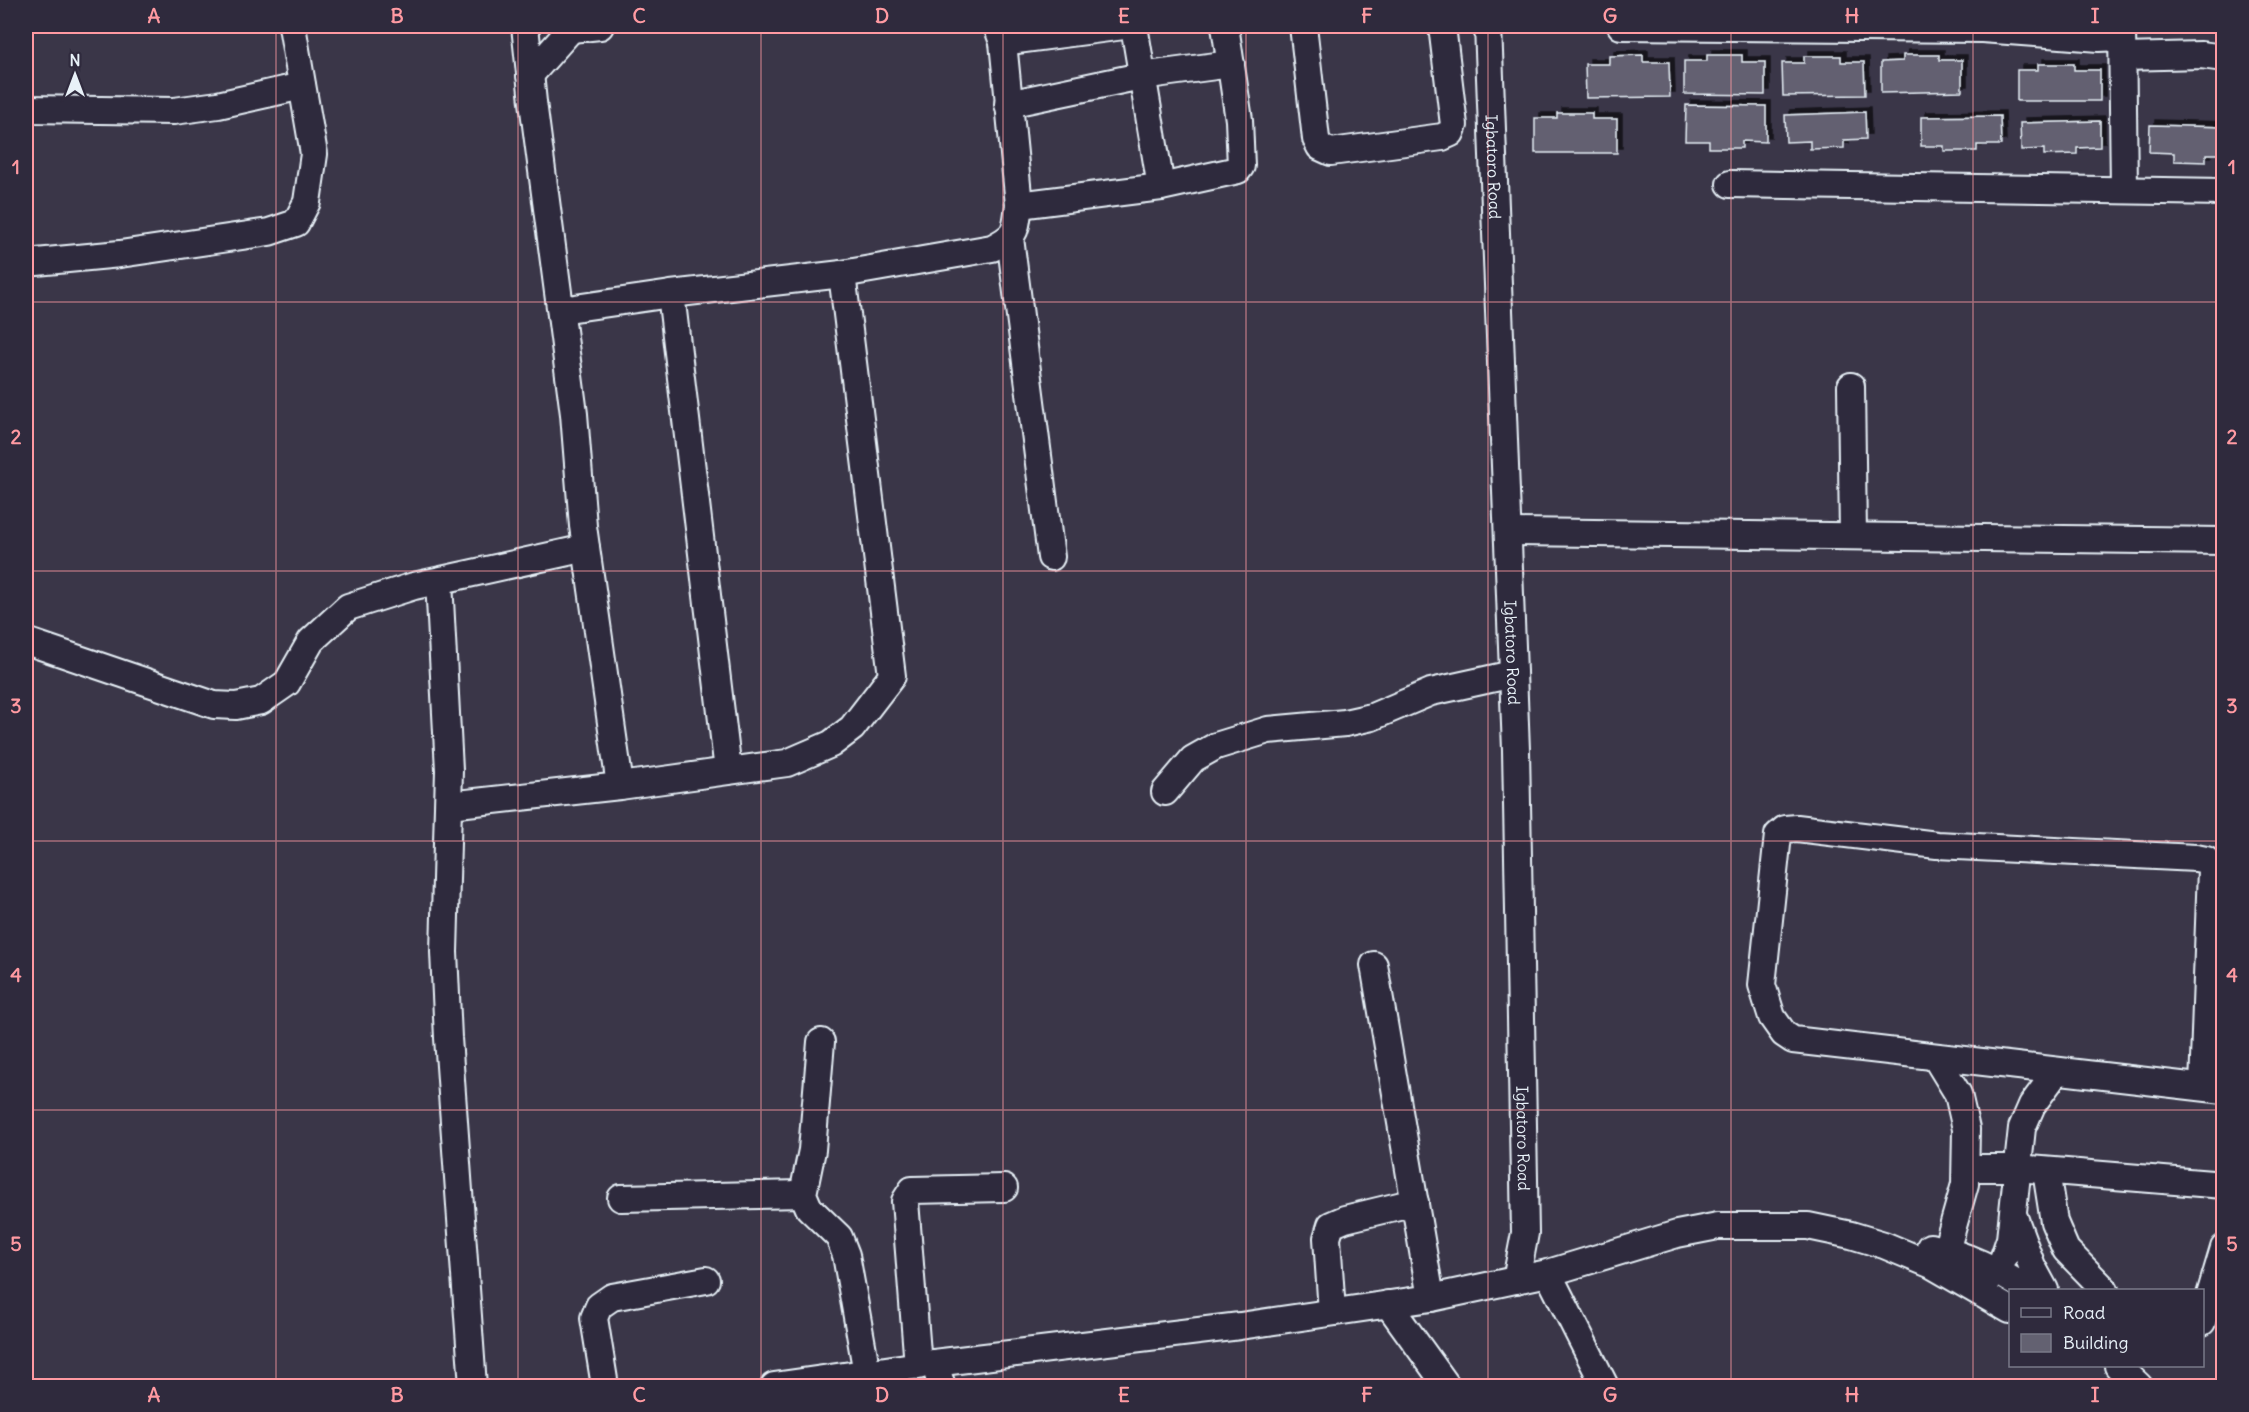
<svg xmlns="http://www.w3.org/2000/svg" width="2249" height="1412" viewBox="0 0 2249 1412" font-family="Delius,sans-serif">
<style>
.building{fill:#636171;stroke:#e8f1f8;stroke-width:1.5;filter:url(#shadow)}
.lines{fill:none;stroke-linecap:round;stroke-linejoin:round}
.minor-casing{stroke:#e8f1f8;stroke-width:30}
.minor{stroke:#2f2a3d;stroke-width:26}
.grid{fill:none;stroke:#ff9aa2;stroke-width:1.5;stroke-opacity:0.55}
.labels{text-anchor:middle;stroke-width:5;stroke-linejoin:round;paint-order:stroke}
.street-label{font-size:16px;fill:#e8f1f8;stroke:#2f2a3d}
.neatline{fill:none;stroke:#ff9aa2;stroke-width:2}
.grid-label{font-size:20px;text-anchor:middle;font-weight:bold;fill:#ff9aa2}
</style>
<defs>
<filter id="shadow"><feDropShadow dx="5" dy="-5" stdDeviation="0" flood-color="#0009"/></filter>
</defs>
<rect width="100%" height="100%" fill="#3a3648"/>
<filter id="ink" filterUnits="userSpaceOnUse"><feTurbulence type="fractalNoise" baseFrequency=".0167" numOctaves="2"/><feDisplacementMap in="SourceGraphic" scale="12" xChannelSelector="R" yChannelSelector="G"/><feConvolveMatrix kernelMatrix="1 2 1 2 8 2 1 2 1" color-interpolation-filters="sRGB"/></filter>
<g filter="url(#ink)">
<path class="building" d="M 2143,26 L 2208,26 L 2144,30 Z
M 1643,55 L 1643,62 L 1669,62 L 1670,97 L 1586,98 L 1585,64 L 1609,64 L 1609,56 Z
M 1707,55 L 1742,55 L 1742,62 L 1765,62 L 1765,95 L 1684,94 L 1684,61 L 1707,61 Z
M 1903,55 L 1939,55 L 1939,60 L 1962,60 L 1962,91 L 1881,93 L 1881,62 L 1903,61 Z
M 1804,56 L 1841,56 L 1841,62 L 1864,62 L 1865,95 L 1783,96 L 1782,63 L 1804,63 Z
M 2038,64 L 2074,64 L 2074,70 L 2100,70 L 2100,101 L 2017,101 L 2017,70 L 2038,70 Z
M 1686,105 L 1766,106 L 1766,142 L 1742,141 L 1742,148 L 1709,148 L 1709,141 L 1685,141 Z
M 1865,112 L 1866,139 L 1844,140 L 1844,148 L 1810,149 L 1810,141 L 1786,142 L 1785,115 Z
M 1557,113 L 1592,113 L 1592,119 L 1617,119 L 1617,153 L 1535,153 L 1535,118 L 1557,118 Z
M 2000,116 L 2001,145 L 1977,145 L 1977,151 L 1944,151 L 1944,146 L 1921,146 L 1921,117 Z
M 2100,121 L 2100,147 L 2077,148 L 2077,154 L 2044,155 L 2044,149 L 2021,150 L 2020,123 Z
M 2150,125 L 2224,127 L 2224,154 L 2206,154 L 2206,162 L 2174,161 L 2174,153 L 2149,152 Z"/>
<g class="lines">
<g class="minor-casing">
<g id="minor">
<path d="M 525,26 L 533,102 L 574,414 L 583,526 L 620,786"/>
<path d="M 563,26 L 571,29 L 600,26"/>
<path d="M 1134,26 L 1161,187"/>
<path d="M 1303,26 L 1316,139 L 1320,147 L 1331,152 L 1442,137 L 1451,133 L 1454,125 L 1442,26"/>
<path id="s1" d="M 1488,26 L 1516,750 L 1525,1233 L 1516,1280"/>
<path d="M 1621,26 L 1982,29 L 2099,38 L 2122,37"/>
<path d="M 2122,26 L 2124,190"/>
<path d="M 1003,42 L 1124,26"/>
<path d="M 2124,57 L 2201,55 L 2224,58"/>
<path d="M 530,75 L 571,29"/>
<path d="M 1008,104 L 1141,76 L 1231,64"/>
<path d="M 26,109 L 174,111 L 218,105 L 302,86"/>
<path d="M 1730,184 L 2224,192"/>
<path d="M 1019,205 L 1161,187 L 1238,170 L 1241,166 L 1239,120 L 1225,26"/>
<path d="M 1010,238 L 1051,557"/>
<path d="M 26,263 L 120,254 L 269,232 L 296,223 L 307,202 L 314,154 L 292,26"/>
<path d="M 671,294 L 728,771"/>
<path d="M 561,310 L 671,294 L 842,274 L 992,248 C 1017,235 1015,233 1019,205 L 1003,42 L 997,26"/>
<path d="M 1851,386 L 1853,536"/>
<path d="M 1508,532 L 2223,541"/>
<path d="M 439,581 L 449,770 L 444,952 L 448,1038 L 473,1386"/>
<path d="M 26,641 L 214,705 L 236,706 L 261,701 L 287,683 L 311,641 L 348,607 L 414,586 L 586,548"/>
<path d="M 1165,792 L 1193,759 L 1216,746 L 1268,730 L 1345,723 L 1372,717 L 1431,692 L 1513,674"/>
<path d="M 449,805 L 620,786 L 787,763 L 831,744 L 852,728 L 892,676 L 842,274"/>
<path d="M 1374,965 L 1431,1298"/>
<path d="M 821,1042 L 812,1150 L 803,1194 L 809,1208 L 839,1237 L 846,1255 L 867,1373"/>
<path d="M 1936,1058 L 1958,1094 L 1966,1129 L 1965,1184 L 1946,1251"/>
<path d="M 2203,1087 L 2211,869 L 2206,860 L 2196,858 L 1937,845 L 1797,828 L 1785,829 L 1778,835 L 1762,985 L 1772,1017 L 1784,1034 L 1793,1040 L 2224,1090"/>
<path d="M 1966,1168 L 2017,1168 L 2224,1185"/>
<path d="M 2046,1171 L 2054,1222 L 2066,1250 L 2105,1290"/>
<path d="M 621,1198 L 803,1194"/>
<path d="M 2014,1217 L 2032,1266 L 2045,1290"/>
<path d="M 1930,1247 C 1967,1255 1996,1269 2028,1290"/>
<path d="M 1548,1273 L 1605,1386"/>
<path d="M 1975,1288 L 1999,1271 L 2010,1239 L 2022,1128 L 2032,1105 L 2057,1071"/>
<path d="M 1388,1304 L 1447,1386"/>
<path d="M 1332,1312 L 1327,1238 L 1331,1225 L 1345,1219 L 1415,1202"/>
<path d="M 2202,1322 L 2224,1248"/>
<path d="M 934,1363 L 942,1386"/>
<path d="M 918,1366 L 905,1201 L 912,1190 L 1004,1188"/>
<path d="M 2118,1366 L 2139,1386"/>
<path d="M 605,1386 L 594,1318 L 599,1306 L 612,1297 L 706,1280"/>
<path d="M 774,1386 L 934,1363 L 1240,1326 L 1431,1298 L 1548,1273 L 1677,1234 L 1718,1226 L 1808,1226 L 1851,1235 L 1884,1245 L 1932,1265 L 2010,1310"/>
</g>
</g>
<use href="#minor" class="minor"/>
</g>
</g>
<path class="grid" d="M 276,26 L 276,1386M 518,26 L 518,1386M 761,26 L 761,1386M 1003,26 L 1003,1386M 1246,26 L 1246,1386M 1488,26 L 1488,1386M 1731,26 L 1731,1386M 1973,26 L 1973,1386M 26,302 L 2224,302M 26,571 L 2224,571M 26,841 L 2224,841M 26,1110 L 2224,1110"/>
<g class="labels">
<g class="street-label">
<text dy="6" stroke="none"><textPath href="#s1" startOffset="141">Igbatoro Road</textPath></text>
<text dy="6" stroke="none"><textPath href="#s1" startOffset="627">Igbatoro Road</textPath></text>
<text dy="6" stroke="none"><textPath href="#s1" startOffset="1113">Igbatoro Road</textPath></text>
</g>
</g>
<rect width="2249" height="1412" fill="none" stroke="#2f2a3d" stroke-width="66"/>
<rect x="2009" y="1289" width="195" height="78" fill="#2f2a3d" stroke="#797a88" stroke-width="1.5"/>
<rect x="2021" y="1308" width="30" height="9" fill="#2f2a3d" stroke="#797a88" stroke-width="1.5"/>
<text x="2063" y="1319" font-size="18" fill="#e8f1f8">Road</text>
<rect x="2021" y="1334" width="30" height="18" fill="#636171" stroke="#797a88" stroke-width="1.5"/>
<text x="2063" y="1349" font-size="18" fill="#e8f1f8">Building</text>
<g transform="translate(75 75)" stroke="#2f2a3d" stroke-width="4.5" paint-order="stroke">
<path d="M0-4.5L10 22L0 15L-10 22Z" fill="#e8f1f8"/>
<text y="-9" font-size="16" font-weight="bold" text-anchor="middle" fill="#e8f1f8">N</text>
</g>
<rect x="33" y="33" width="2183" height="1346" class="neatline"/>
<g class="grid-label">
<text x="154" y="23">A</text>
<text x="397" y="23">B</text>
<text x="639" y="23">C</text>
<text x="882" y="23">D</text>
<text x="1124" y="23">E</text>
<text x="1367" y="23">F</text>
<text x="1610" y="23">G</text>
<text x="1852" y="23">H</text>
<text x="2095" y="23">I</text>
<text x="16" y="174">1</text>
<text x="2232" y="174">1</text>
<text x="16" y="444">2</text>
<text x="2232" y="444">2</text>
<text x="16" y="713">3</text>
<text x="2232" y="713">3</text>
<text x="16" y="982">4</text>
<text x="2232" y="982">4</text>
<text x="16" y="1251">5</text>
<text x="2232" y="1251">5</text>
<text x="154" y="1402">A</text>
<text x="397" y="1402">B</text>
<text x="639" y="1402">C</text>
<text x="882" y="1402">D</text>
<text x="1124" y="1402">E</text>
<text x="1367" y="1402">F</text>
<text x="1610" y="1402">G</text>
<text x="1852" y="1402">H</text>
<text x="2095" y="1402">I</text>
</g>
</svg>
